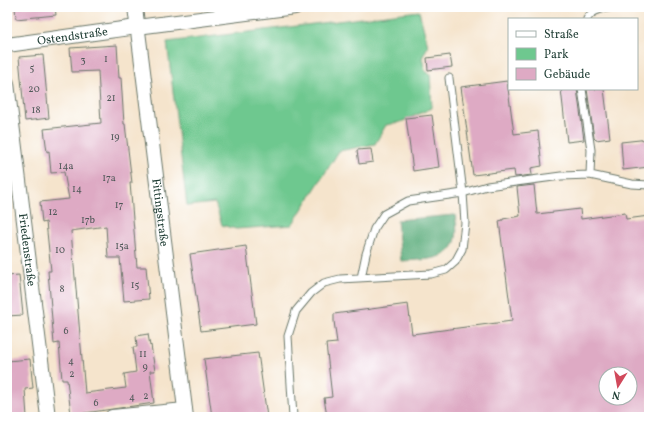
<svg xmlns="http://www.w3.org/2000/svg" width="656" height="424" viewBox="0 0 656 424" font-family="Vollkorn,serif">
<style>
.green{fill:#6ec88f;stroke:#468262}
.forest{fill:#5aac7a;stroke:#3c7457}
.building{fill:#deaac4;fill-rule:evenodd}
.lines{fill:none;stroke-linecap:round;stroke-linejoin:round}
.lane-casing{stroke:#6a7769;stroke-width:9}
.street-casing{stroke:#6a7769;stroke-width:16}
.lane{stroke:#fff;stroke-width:7}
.street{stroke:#fff;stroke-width:14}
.labels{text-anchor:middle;stroke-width:3;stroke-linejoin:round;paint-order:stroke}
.number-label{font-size:10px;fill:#4f5858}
.street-label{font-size:12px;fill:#1f3d34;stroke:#fff}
</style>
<rect width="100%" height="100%" fill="#fff"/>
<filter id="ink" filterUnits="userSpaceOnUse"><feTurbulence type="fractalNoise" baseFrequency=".025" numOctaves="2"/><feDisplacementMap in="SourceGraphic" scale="8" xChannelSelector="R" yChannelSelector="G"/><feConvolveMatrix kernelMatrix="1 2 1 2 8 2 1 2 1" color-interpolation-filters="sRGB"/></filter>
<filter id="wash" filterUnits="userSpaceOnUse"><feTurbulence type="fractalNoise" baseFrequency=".012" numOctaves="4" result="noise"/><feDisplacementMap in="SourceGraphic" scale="16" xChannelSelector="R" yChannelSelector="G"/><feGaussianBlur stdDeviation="0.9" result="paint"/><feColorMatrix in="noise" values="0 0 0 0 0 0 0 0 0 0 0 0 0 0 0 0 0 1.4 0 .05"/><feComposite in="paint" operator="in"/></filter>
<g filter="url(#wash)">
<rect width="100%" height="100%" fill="#f5e4cc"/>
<path class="green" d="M 419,11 L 428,46 L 422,58 L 425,71 L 430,74 L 432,108 L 401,122 L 386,125 L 375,144 L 339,151 L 292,225 L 236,229 L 222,225 L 215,203 L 187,206 L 167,42 Z"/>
<path class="forest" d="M 455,215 C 464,261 436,259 401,261 L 397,220 Z"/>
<g id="blocks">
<path class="building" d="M 15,7 L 55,7 L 56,15 L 16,19 Z
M 117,45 L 119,78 L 121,78 L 124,124 L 125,124 L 132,183 L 130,183 L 137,267 L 146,267 L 149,299 L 124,301 L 120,258 L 108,258 L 106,226 L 71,231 L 85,393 L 126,388 L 124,374 L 136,372 L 133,347 L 137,347 L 136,336 L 148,334 L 150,346 L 151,345 L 155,371 L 150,371 L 154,403 L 71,415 L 67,380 L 62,380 L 59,343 L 54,344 L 48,271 L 51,271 L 46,222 L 42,223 L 40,202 L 69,199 L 64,172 L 51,173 L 49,151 L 47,152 L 44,129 L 101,123 L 98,71 L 72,72 L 70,48 Z
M 43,55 L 49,118 L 25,121 L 19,57 Z
M 450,55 L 452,67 L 428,70 L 427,58 Z
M 507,81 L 514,134 L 538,131 L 542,166 L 531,168 L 532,175 L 515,177 L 514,170 L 473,175 L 461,87 Z
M 561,89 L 577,89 L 584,140 L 567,142 Z
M 587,89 L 604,89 L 610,138 L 596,140 L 594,138 Z
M 432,115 L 439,167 L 413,171 L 406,118 Z
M 649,139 L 649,167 L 623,170 L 621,142 Z
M 371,149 L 373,162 L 359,164 L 357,150 Z
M 534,185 L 537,214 L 580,209 L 581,219 L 625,213 L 626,219 L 649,216 L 649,417 L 327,417 L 324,398 L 332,397 L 326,344 L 337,343 L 334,321 L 334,314 L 408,304 L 412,334 L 512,321 L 499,221 L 503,220 L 503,219 L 520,216 L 517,187 ZM 606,374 L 630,374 L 630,398 L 606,398 Z
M 246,246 L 256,324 L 201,331 L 190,254 Z
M 19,275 L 23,315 L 7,316 L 7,276 Z
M 258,353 L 267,417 L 212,417 L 204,359 Z
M 30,359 L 33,388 L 25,389 L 27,417 L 7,417 L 7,361 Z"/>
</g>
</g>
<g filter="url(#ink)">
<use href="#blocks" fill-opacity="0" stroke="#6a7769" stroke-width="1"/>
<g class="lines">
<g class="lane-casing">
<path id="lane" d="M 587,19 C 593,7 610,8 622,7
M 582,89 L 591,150 L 590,175 L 632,184 L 649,185
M 361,278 L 366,254 L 374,229 L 384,214 L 408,201 L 463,193 L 449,78
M 293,417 L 288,336 L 296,311 L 311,293 L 324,283 L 340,279 L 431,274 L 446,270 L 455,262 L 462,249 L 465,223 L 463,193 L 487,186 L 561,176 L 590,175"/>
</g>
<g class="street-casing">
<g id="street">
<path id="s1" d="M 135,7 L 186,417"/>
<path id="s2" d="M 7,45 L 137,27 L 295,7"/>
<path id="s3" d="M 7,83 L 48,417"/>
<path d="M 112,417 L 185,410"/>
</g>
</g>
<use href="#lane" class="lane"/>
<use href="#street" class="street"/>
</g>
</g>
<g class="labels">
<g class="number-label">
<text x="106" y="62">1</text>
<text x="83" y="63">3</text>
<text x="32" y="71">5</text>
<text x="34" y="92">20</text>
<text x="111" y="101">21</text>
<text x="36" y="113">18</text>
<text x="115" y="140">19</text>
<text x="66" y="169">14a</text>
<text x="109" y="181">17a</text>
<text x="77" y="192">14</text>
<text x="119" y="208">17</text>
<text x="53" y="215">12</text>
<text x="88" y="223">17b</text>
<text x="122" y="249">15a</text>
<text x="60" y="253">10</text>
<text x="135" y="288">15</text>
<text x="62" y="292">8</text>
<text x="66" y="334">6</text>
<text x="143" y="357">11</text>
<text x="71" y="364">4</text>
<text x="145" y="370">9</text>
<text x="72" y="377">2</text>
<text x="146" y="399">2</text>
<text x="132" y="400">4</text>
<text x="96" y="406">6</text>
</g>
<g class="street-label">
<text dy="4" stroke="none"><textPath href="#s2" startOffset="66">Ostendstraße</textPath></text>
<text dy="4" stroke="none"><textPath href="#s1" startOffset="207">Fittingstraße</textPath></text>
<text dy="4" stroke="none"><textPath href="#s3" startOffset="168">Friedenstraße</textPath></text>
</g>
</g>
<rect width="656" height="424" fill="none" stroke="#fff" stroke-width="24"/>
<rect x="508" y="18" width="130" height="72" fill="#ffffff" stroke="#a5b1ae"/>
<rect x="516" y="31" width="20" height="6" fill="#ffffff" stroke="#a5b1ae"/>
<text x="544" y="38" font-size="12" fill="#1f3d34">Straße</text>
<rect x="516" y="48" width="20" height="12" fill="#6ec88f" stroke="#a5b1ae"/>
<text x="544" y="58" font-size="12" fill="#1f3d34">Park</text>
<rect x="516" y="68" width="20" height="12" fill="#deaac4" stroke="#a5b1ae"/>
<text x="544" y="78" font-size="12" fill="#1f3d34">Gebäude</text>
<g transform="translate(618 386) rotate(191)"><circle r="19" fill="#ffffff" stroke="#a5b1ae"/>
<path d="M0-3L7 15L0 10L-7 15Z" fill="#d1495b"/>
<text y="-6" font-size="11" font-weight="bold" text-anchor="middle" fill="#1f3d34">N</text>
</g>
</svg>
